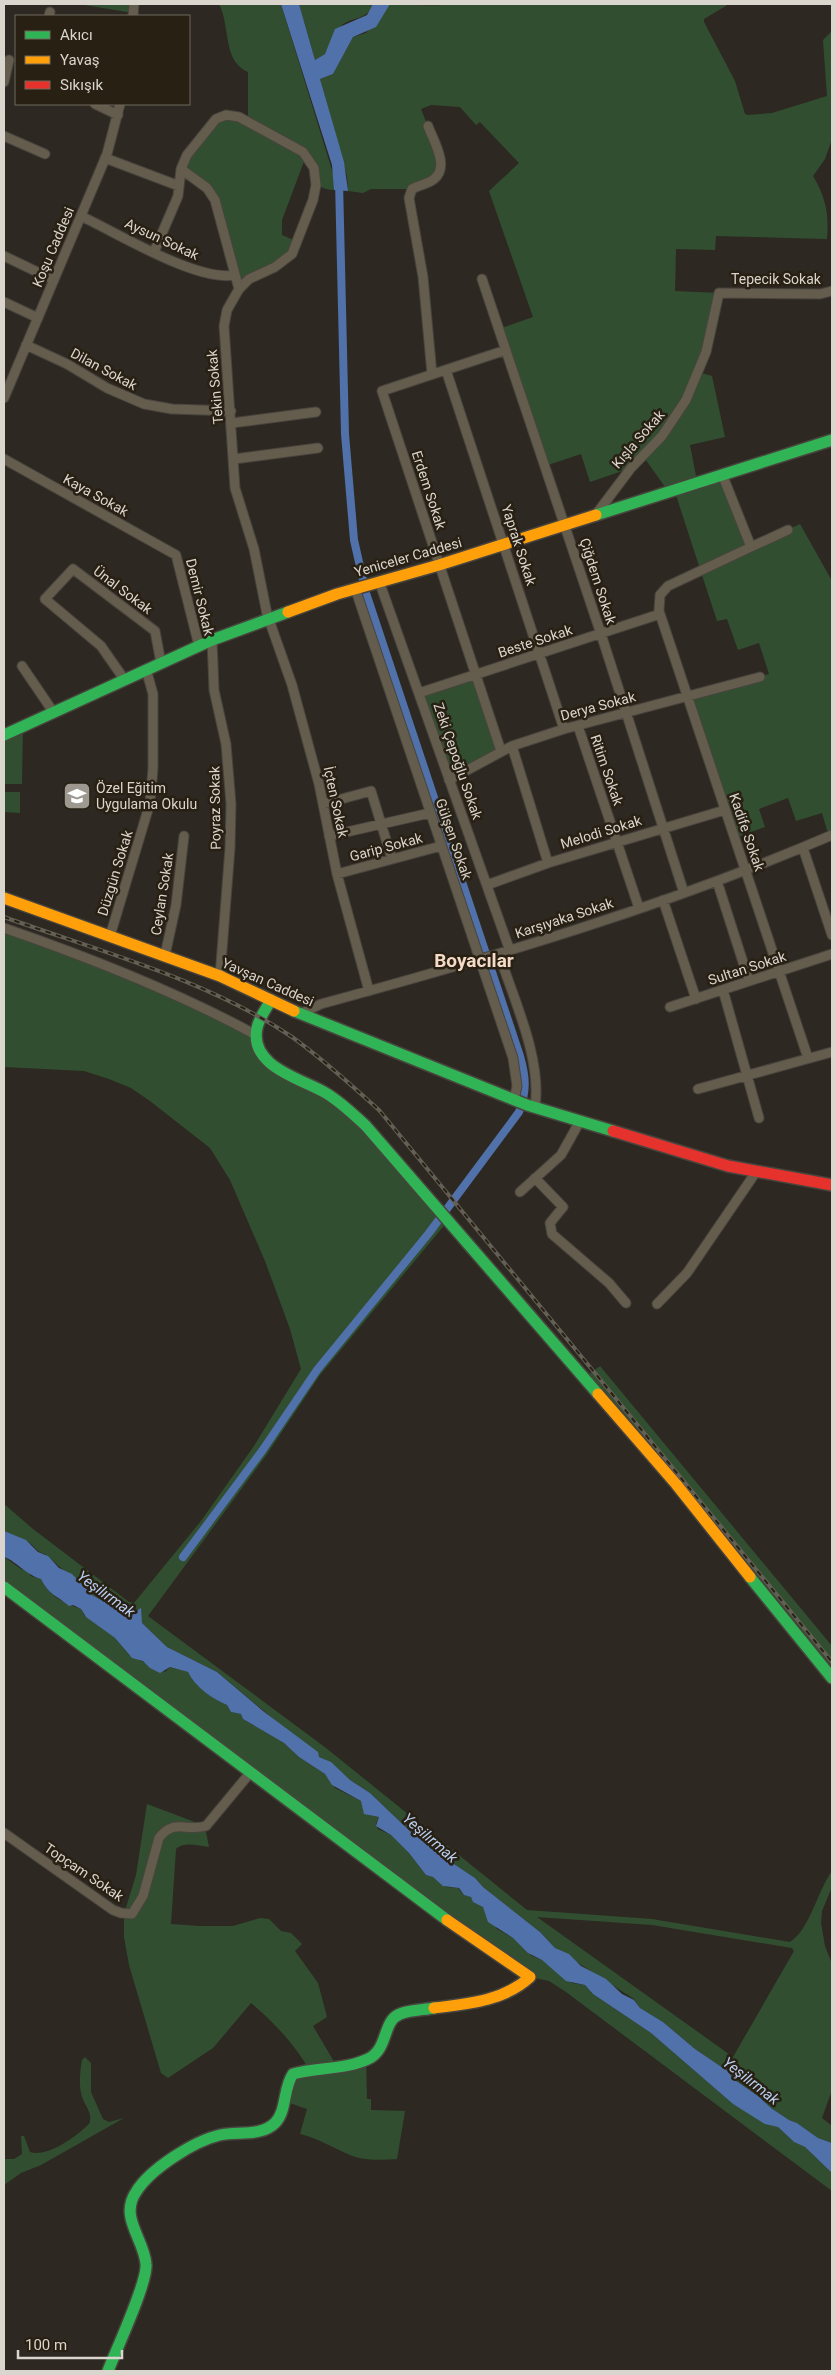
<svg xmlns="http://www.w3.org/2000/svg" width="836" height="2375" viewBox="0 0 836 2375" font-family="Roboto,sans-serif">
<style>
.green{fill:#314f30;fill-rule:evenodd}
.water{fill:#5071aa}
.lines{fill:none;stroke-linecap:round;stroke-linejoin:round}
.canal{stroke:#5071aa;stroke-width:8}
.street-casing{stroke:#48443e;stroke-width:11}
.fast-casing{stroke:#48443e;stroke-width:14}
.slow-casing{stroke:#48443e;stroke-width:14}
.jam-casing{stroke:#48443e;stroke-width:14}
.street{stroke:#645c4d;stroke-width:9}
.fast{stroke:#30b455;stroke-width:11}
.slow{stroke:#ff9f0a;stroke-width:11}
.jam{stroke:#e5322d;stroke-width:11}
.rail-casing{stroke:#645f55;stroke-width:4}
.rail{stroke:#282013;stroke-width:2;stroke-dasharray:5.5;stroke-linecap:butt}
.labels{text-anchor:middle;stroke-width:5;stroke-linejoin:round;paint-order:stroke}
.street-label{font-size:14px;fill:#dad5cd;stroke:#282013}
.poi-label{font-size:14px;fill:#dad5cd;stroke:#282013;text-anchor:start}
.water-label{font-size:15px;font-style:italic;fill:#b9cef2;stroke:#282013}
.district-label{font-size:19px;font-weight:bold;fill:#f5dbc7;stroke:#282013}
</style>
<rect width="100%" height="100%" fill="#2d2922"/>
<path class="green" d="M 79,4 L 134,4 L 133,13 Z
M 219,4 L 281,4 L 334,177 L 334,190 C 311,189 313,175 306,156 L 282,220 L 282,235 L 298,242 L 296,249 L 241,286 L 215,200 L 181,169 L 216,119 L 248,121 L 248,72 C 222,61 231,27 219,4 Z
M 299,4 L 373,4 C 368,21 351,16 341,26 C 333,35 331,45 325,54 L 315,60 Z
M 390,4 C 403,4 439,7 447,4 L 729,4 L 704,19 L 704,22 L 735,81 L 745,114 L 748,115 L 772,113 L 827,96 L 823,40 L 832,31 L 832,139 L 825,159 L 813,176 C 826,198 829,214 827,239 L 716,236 L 715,250 L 676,249 L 675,291 L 719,293 L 698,372 L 712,376 L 725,437 L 690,445 L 697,481 L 722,474 L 751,547 L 800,524 L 832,581 L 832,835 L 829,837 L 822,813 L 796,821 L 788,798 L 759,809 L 765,827 L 735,838 L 688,696 L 769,674 L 759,643 L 738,650 L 727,619 L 717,621 L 674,489 L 668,491 L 643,456 L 631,468 L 590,482 L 581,454 L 545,466 L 499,329 L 533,317 L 489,191 L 519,163 L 480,122 L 476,125 L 460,107 L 431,105 L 421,109 L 440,158 L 440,169 L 412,189 L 371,189 L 363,193 L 348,191 L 347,176 L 320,79 L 333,74 L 353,37 L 366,33 Z
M 476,675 L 501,751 L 449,780 L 419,693 Z
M 23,726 L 22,784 L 4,784 L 4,735 Z
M 4,792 L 20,792 L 20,813 L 4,812 Z
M 4,928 L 74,952 L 256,1035 L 263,1055 L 337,1100 L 447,1222 L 320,1375 L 267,1454 L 148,1616 L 326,1748 L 527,1910 L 652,1919 L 790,1942 C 810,1929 817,1892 832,1871 L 832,1887 L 822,1911 L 821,1923 L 825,1946 L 832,1964 L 832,2090 L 822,2118 L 832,2126 L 832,2143 L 818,2138 L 797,2123 L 789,2120 L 771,2108 L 758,2096 L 732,2078 L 729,2072 L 695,2049 L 663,2022 L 640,2008 L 634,1999 L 555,1948 L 540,1932 L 483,1887 L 475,1878 L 439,1854 L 426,1841 L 414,1835 L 370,1793 L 350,1780 L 326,1760 L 319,1757 L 217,1672 L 167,1647 L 142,1623 L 139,1609 L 132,1613 L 125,1613 L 92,1595 L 45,1554 C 37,1552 37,1549 31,1544 C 23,1538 13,1537 5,1532 L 4,1504 L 33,1529 L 129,1602 L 134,1603 L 201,1521 L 254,1446 L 301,1369 L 290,1329 L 265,1261 L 230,1180 L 210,1148 L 150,1101 L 131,1088 L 109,1079 L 84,1071 L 4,1067 ZM 537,1917 L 652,1925 L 792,1948 L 794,1951 L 733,2057 Z
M 600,1366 L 832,1646 L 832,1678 L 585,1377 Z
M 4,1557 L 21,1569 L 27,1570 L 31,1576 L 41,1579 C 48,1596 66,1604 81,1609 L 84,1615 L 115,1638 L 129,1655 L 165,1672 L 170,1667 L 188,1672 C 195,1686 213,1699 227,1705 L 231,1712 L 241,1714 L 243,1719 L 284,1743 L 299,1757 L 325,1774 L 335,1788 L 361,1801 L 369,1815 L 379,1817 L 376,1824 L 378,1829 L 391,1835 L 409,1853 L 426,1875 L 433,1877 L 446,1887 L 458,1888 L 464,1895 L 469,1896 L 483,1907 L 497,1929 L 513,1938 L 532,1956 L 542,1960 L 572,1983 L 585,1985 L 593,1994 L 651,2033 L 733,2104 L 778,2127 L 794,2142 L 805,2147 L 832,2173 L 832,2191 L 566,1992 L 549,1981 L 530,1977 L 4,1587 Z
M 147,1804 L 200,1824 L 206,1832 L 209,1847 C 199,1846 184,1841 176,1849 L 171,1924 L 200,1926 L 233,1926 L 260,1918 L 269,1919 L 281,1931 L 291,1933 L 302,1944 L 295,1951 L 318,1983 L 327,2017 L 313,2026 L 336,2065 L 366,2059 L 367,2099 L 371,2099 L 371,2110 L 405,2111 L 397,2159 C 382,2160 364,2161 350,2155 C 333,2148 318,2138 300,2134 L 307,2109 L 284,2101 L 288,2079 L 309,2069 C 293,2043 275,2023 251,2003 L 213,2048 L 168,2078 L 161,2073 L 129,1965 L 124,1937 L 124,1914 L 136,1875 Z
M 85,2057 L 91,2063 L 91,2092 L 103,2119 L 109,2122 L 124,2118 L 41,2165 L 21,2173 L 4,2185 L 4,2159 L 14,2159 L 22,2154 L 21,2136 L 24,2136 L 30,2152 C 47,2158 77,2136 89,2124 C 94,2113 83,2104 81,2093 C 79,2083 80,2071 82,2060 Z"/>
<path class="water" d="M 281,4 L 299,4 L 315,60 L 325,54 L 335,29 L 367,15 L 373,4 L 390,4 L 376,27 L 353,37 L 333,74 L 320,79 L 344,162 L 348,191 L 334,190 L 332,165 Z
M 4,1531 L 26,1540 L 38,1552 L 48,1556 L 59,1568 L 72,1574 L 92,1595 L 125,1613 L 132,1613 L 141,1608 L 142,1623 L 167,1647 L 217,1672 L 263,1711 L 318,1752 L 319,1757 L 331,1762 L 350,1780 L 370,1793 L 414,1835 L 426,1841 L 439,1854 L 475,1878 L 483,1887 L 540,1932 L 555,1948 L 569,1954 L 581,1966 L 606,1979 L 622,1994 L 634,2000 L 640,2008 L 663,2022 L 695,2049 L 729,2072 L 732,2078 L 758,2096 L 771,2108 L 789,2120 L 797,2123 L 818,2138 L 832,2143 L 832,2173 L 805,2147 L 794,2142 L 778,2127 L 765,2124 L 733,2104 L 651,2033 L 593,1994 L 585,1985 L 566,1981 L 542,1960 L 528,1953 L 513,1938 L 488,1922 L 483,1907 L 473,1902 L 471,1897 L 464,1895 L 459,1888 L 443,1886 L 433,1877 L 426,1875 L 409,1853 L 391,1835 L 376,1826 L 379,1817 L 364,1814 L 361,1801 L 332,1785 L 325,1774 L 299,1757 L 284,1743 L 243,1719 L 241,1714 L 231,1712 L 227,1705 C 213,1699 195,1687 188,1672 L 170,1667 L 160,1673 L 150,1668 L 143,1661 L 132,1658 L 115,1638 L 86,1617 L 81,1609 L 73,1605 L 69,1606 C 57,1595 49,1596 41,1579 C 28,1576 13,1559 4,1557 Z"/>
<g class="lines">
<path class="canal" d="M 183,1557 L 262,1451 L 317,1370 L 429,1233 L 519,1112 C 527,1091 526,1077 520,1056 L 366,593 L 354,540 L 345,434 L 339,181"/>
<g class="street-casing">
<path id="street" d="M 49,16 L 50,12
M 133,16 L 134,4
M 4,82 L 9,60
M 95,104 L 118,115
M 428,126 C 433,140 450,167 434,179 C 428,184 419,185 412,189 L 409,198 L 423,277 L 432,374
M 4,136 L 45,154
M 105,158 L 179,186
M 181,169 L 207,188 L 215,200 L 239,289 L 227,310 L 224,326 L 235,488 L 254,549 L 267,614 L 292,685 L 319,784 L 337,874 L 369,991
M 81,216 C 117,233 197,282 234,275
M 154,252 L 178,196 L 181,169 L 187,155 L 216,119 L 226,115 L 239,117 L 303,152 L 314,168 L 316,185 L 313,200 L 292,254 L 275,267 L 249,279 L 239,289
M 4,256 L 54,280
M 482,279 L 601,634 L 684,893
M 4,302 L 38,318
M 26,345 L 67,364 L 107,388 L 144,404 L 172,409 L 231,411
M 446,370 L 564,729
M 4,398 L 107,154 L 120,104
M 232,423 L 316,412
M 4,459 L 176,555 L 199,646
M 234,459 L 318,448
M 722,474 L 751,547 L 668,586 L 660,595 L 659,611 L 808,1058
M 597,513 L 631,468 L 662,436 L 686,400 L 706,352 L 719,293 L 820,294 L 832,291
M 751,547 L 788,530
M 379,581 L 510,951
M 355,588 L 513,1058 L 517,1086 L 514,1100
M 212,640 L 214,690 L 226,744 L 231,804 L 230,848 L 220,976
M 22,666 L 54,713
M 124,679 L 101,646 L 45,599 L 73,569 L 155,631 L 161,663
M 419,693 L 660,614
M 578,726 L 639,908
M 512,746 L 548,863
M 501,751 L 382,391 L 506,350
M 449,780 L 512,746 L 564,729 L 760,677
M 323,804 L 371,791 L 392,859
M 329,836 L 430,813
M 803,848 L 832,935
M 337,874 L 441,846
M 717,881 L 749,981
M 487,885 L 548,863 L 725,810
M 663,900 L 696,999
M 4,928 C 91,958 175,991 256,1035
M 110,936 L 150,803 L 153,768 L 153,694 L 146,669
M 499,954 C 514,1000 542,1059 535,1107
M 165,955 L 176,905 L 184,836
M 723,990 L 759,1118
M 670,1007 L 832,954
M 300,1014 L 321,1004 C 494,957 667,906 832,835
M 698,1089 L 832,1052
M 535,1178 L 563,1207 L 550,1223 L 552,1234 L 609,1283 L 626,1303
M 520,1192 L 561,1155 L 580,1121
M 657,1304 L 687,1273 L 756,1172
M 4,1833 L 113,1910 L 121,1913 L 132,1914 L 143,1896 L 159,1838 C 174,1818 186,1832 206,1826 L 250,1773"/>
</g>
<g class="fast-casing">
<path id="fast" d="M 596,515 L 832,440
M 4,735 L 212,640 L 288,612
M 271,1000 C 266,1009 259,1018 257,1028 C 249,1066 299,1078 324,1092 C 340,1101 353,1114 366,1126 L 598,1394
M 294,1011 L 527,1105 L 613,1131
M 750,1577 L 832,1678
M 4,1587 L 447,1920
M 108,2371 C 116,2350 148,2282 146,2264 C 144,2239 119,2217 136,2192 C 150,2169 194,2141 220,2135 C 237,2131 261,2137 275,2123 C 287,2111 283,2088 293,2074 C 317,2067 345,2070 368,2059 C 389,2049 382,2021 400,2014 C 410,2010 423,2010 434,2008"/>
</g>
<g class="slow-casing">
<path id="slow" d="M 288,612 L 337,594 L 439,565 L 596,515
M 4,898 L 220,976 L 294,1011
M 598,1394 L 676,1484 L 750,1577
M 434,2008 C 468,2004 504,2001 530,1977 L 447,1920"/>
</g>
<g class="jam-casing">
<path id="jam" d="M 613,1131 L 728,1166 L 832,1185"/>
</g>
<use href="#street" class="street"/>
<use href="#fast" class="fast"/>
<use href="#slow" class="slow"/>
<use href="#jam" class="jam"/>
<g class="rail-casing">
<path id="rail" d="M 4,917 C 99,951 208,980 292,1037 C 323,1059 351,1085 379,1110 L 832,1662"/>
</g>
<use href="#rail" class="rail"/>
</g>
<defs>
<g id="school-square" transform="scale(1.4375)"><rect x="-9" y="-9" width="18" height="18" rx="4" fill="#9d9991" stroke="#282013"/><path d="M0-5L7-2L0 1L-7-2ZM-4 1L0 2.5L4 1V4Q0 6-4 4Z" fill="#fff"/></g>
</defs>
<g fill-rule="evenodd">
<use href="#school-square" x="77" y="796"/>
</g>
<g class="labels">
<g class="street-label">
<text transform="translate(162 239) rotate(25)" y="5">Aysun Sokak</text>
<text transform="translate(53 247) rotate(-67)" y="5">Koşu Caddesi</text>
<text x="776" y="284">Tepecik Sokak</text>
<text transform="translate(104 369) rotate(28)" y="5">Dilan Sokak</text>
<text transform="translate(215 387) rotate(-95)" y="5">Tekin Sokak</text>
<text transform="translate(638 439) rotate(-49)" y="5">Kışla Sokak</text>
<text transform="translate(429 490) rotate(72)" y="5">Erdem Sokak</text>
<text transform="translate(96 495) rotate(29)" y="5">Kaya Sokak</text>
<text transform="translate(519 545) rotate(72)" y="5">Yaprak Sokak</text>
<text transform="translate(408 557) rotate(-16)" y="5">Yeniceler Caddesi</text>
<text transform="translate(598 581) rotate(72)" y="5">Çiğdem Sokak</text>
<text transform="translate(123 590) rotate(37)" y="5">Ünal Sokak</text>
<text transform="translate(200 597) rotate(76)" y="5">Demir Sokak</text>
<text transform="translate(535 641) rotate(-18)" y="5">Beste Sokak</text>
<text transform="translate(598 706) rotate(-15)" y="5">Derya Sokak</text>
<text transform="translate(458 761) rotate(71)" y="5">Zeki Çepoğlu Sokak</text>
<text transform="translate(607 770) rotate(71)" y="5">Ritim Sokak</text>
<text transform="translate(336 802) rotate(78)" y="5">İçten Sokak</text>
<text transform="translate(215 808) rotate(-91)" y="5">Poyraz Sokak</text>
<text transform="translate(601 832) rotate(-17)" y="5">Melodi Sokak</text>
<text transform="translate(747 832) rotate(71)" y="5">Kadife Sokak</text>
<text transform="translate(454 839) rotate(71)" y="5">Gülşen Sokak</text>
<text transform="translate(386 847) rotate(-15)" y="5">Garip Sokak</text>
<text transform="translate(115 873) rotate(-73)" y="5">Düzgün Sokak</text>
<text transform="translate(162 894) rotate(-81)" y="5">Ceylan Sokak</text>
<text transform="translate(564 918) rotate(-18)" y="5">Karşıyaka Sokak</text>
<text transform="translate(747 968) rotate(-18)" y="5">Sultan Sokak</text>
<text transform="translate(268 982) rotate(24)" y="5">Yavşan Caddesi</text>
<text transform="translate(84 1872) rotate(34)" y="5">Topçam Sokak</text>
</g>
<g class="poi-label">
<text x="96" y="793">Özel Eğitim<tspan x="96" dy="16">Uygulama Okulu</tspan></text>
</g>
<g class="water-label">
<text transform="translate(106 1594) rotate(36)" y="5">Yeşilırmak</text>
<text transform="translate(430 1838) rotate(41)" y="5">Yeşilırmak</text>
<text transform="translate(751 2081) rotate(38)" y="5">Yeşilırmak</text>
</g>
<g class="district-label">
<text x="474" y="967">Boyacılar</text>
</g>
</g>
<rect width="836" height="2375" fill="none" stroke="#dad5cd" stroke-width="10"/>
<rect x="15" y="15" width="175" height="90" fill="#282013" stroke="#6f685d"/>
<rect x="25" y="31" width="25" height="8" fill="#30b455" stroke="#6f685d"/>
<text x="60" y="40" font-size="15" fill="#dad5cd">Akıcı</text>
<rect x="25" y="56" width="25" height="8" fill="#ff9f0a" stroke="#6f685d"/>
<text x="60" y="65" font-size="15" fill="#dad5cd">Yavaş</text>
<rect x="25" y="81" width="25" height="8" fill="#e5322d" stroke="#6f685d"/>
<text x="60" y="90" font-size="15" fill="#dad5cd">Sıkışık</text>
<path d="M18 2350v8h104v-8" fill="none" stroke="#dad5cd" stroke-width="2.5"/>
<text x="25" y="2350" font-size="15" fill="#dad5cd" stroke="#282013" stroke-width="4" paint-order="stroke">100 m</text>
</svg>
